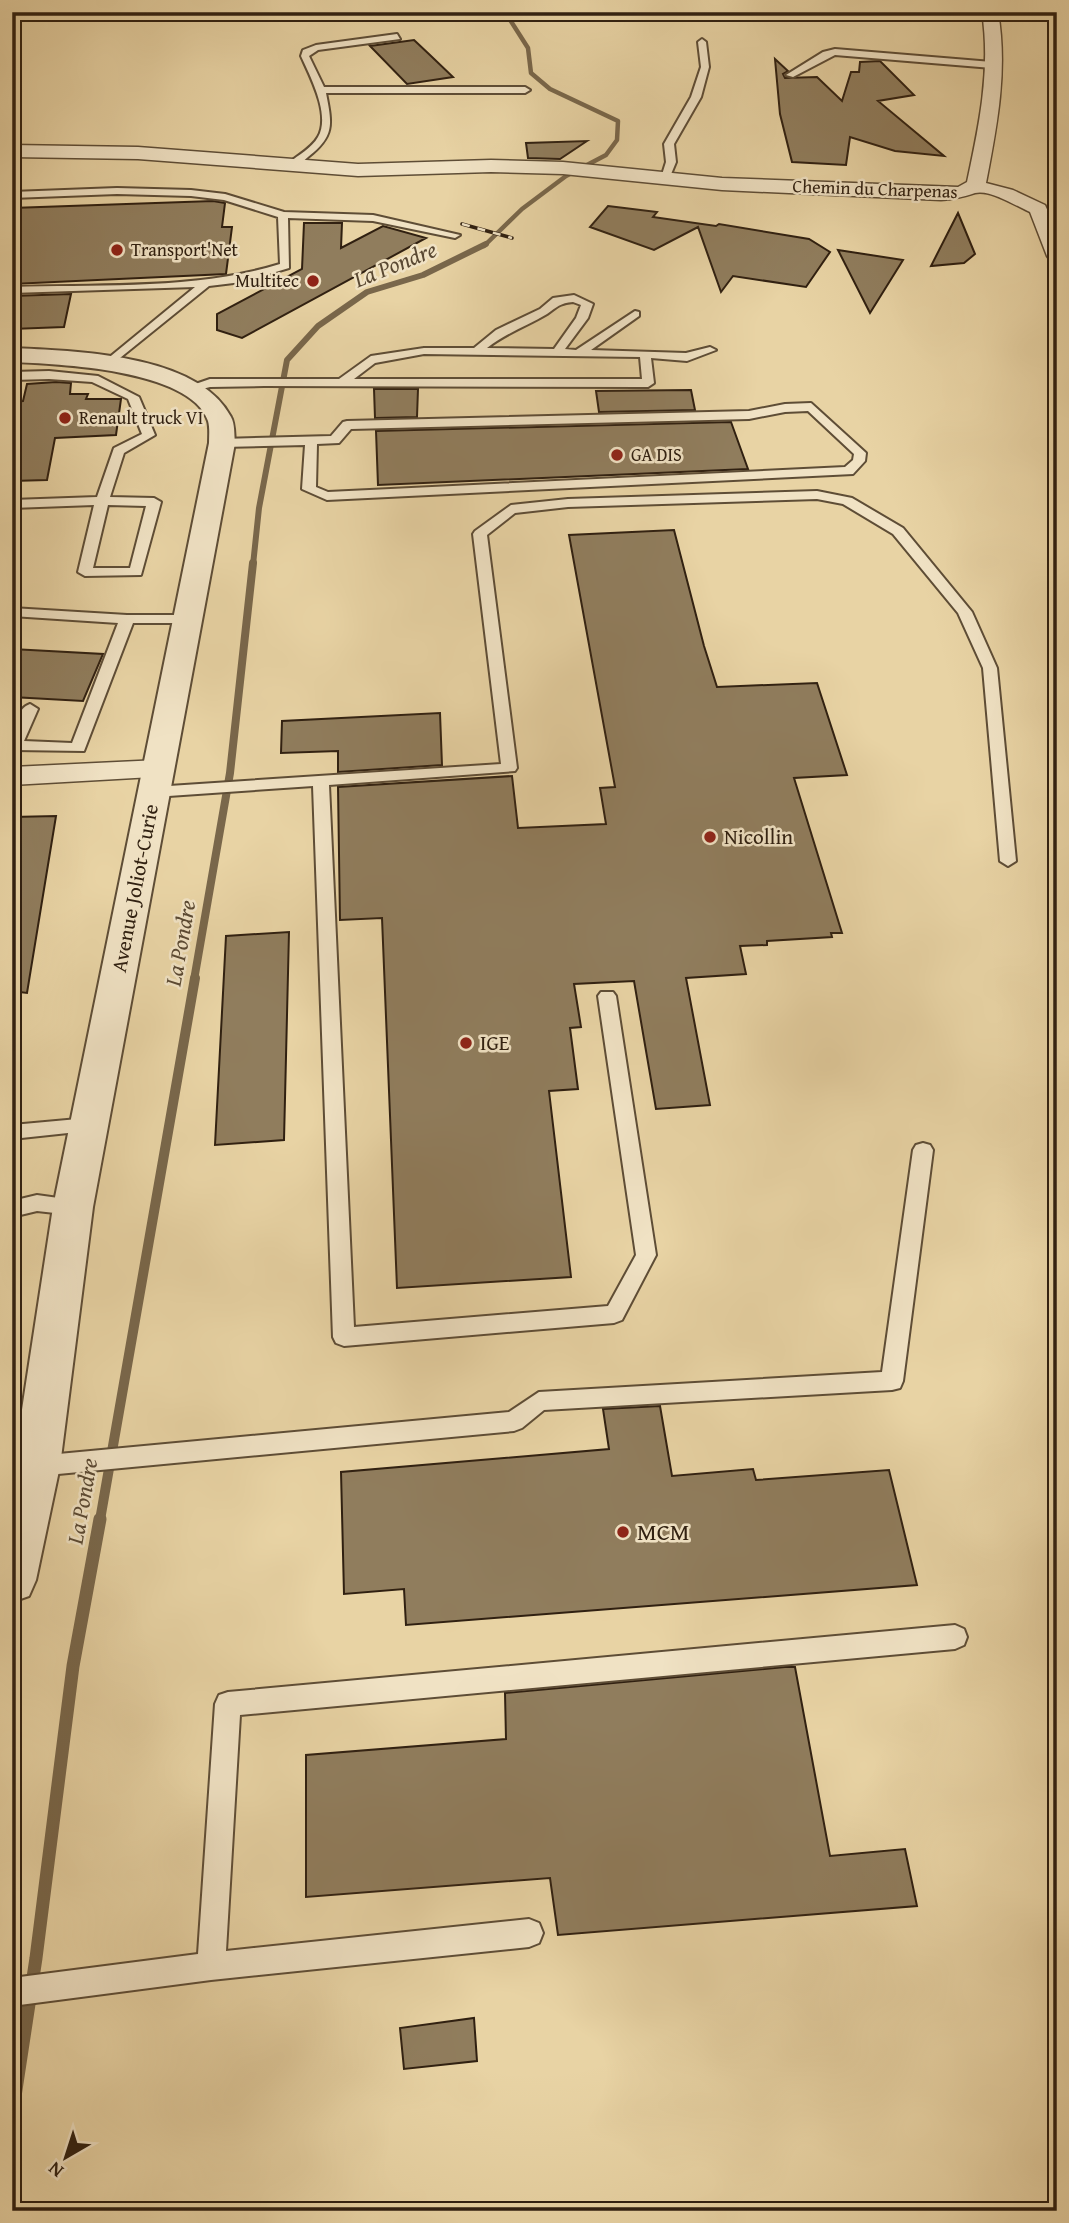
<svg xmlns="http://www.w3.org/2000/svg" width="1069" height="2223" viewBox="0 0 1069 2223" font-family="'Gentium Book Plus',serif">
<style>
.lines{fill:none;stroke-linecap:round;stroke-linejoin:round}
.stream-far4{stroke:#79674b;stroke-width:4.5}
.stream-far3{stroke:#79674b;stroke-width:6}
.stream-far2{stroke:#79674b;stroke-width:8}
.stream-far1{stroke:#79674b;stroke-width:10}
.stream{stroke:#79674b;stroke-width:13}
.building{fill:#907d5d;stroke:#302011;stroke-width:2}
.service-casing{stroke:#5e4d36;stroke-width:4}
.minor-casing{stroke:#5e4d36;stroke-width:3}
.tertiary-casing{stroke:#5e4d36;stroke-width:4}
.service{fill:#f0e2c4;fill-rule:evenodd}
.minor{fill:#f0e2c4;fill-rule:evenodd}
.tertiary{fill:#f0e2c4;fill-rule:evenodd}
.rail-casing{stroke:#302011;stroke-width:3.5}
.rail{stroke:#f0e2c4;stroke-width:2.5;stroke-dasharray:8;stroke-linecap:butt}
.poi-dot{fill:#8f2418;stroke:#f0e2c4;stroke-width:2.5}
.labels{text-anchor:middle;stroke-width:5;stroke-linejoin:round;paint-order:stroke}
.far-street-label{font-size:18px;fill:#302011;stroke:#f0e2c4}
.far-poi-label{font-size:18px;fill:#302011;stroke:#f0e2c4;text-anchor:start}
.poi-label{font-size:21px;fill:#302011;stroke:#f0e2c4;text-anchor:start}
.street-label{font-size:21px;fill:#302011;stroke:#f0e2c4}
.water-label{font-size:23px;font-style:italic;fill:#5a4933;stroke:#f0e2c4}
.near-poi-label{font-size:24px;fill:#302011;stroke:#f0e2c4;text-anchor:start}
</style>
<rect width="100%" height="100%" fill="#e8d3a4"/>
<filter id="stains"><feTurbulence type="fractalNoise" baseFrequency=".00286" numOctaves="4"/><feColorMatrix values="0 0 0 0 .2 0 0 0 0 .09 0 0 0 0 .02 0 0 0 .5 -.17"/></filter>
<radialGradient id="worn" r=".72"><stop offset=".6" stop-color="#630" stop-opacity="0"/><stop offset="1" stop-color="#630" stop-opacity=".3"/></radialGradient>
<g class="lines">
<path class="stream-far4" d="M 484,246 L 522,209 L 566,176 L 606,155 L 617,140 L 618,121 L 550,89 L 531,73 L 528,48 L 505,12"/>
<path class="stream-far3" d="M 253,565 L 259,508 L 287,360 L 318,326 L 367,292 L 423,275 L 486,244"/>
<path class="stream-far2" d="M 194,980 L 230,773 L 253,563"/>
<path class="stream-far1" d="M 100,1520 L 195,978"/>
<path class="stream" d="M 12,2116 L 36,1958 L 73,1666 L 100,1519"/>
</g>
<path class="building" d="M 414,40 L 431,56 L 453,77 L 407,84 L 370,46 Z
M 775,59 L 788,71 L 783,74 L 785,78 L 817,77 L 842,101 L 851,72 L 859,72 L 860,62 L 880,61 L 914,95 L 878,101 L 944,156 L 895,151 L 850,137 L 846,165 L 792,162 L 780,114 Z
M 587,141 L 560,159 L 528,158 L 526,143 Z
M 213,201 L 225,203 L 222,227 L 232,227 L 226,274 L 12,284 L 12,208 Z
M 608,206 L 657,212 L 653,217 L 716,226 L 719,224 L 809,239 L 830,252 L 806,287 L 733,276 L 721,292 L 698,227 L 654,250 L 590,227 Z
M 958,213 L 975,254 L 964,263 L 931,266 Z
M 304,223 L 342,223 L 341,248 L 383,226 L 426,238 L 242,338 L 217,330 L 217,314 L 302,269 Z
M 838,250 L 903,260 L 870,313 Z
M 71,294 L 64,327 L 12,329 L 12,296 Z
M 56,382 L 71,383 L 70,394 L 88,394 L 86,399 L 121,399 L 116,435 L 55,438 L 47,480 L 12,481 L 12,402 L 23,401 L 27,384 Z
M 374,389 L 418,389 L 417,417 L 375,418 Z
M 691,390 L 695,410 L 599,412 L 596,391 Z
M 731,422 L 748,469 L 378,485 L 376,431 Z
M 674,530 L 704,646 L 717,687 L 817,683 L 847,775 L 794,778 L 842,933 L 831,933 L 832,937 L 767,941 L 767,945 L 740,946 L 746,974 L 686,978 L 710,1105 L 656,1109 L 634,981 L 574,984 L 581,1027 L 570,1028 L 578,1089 L 549,1091 L 571,1277 L 397,1288 L 382,918 L 340,920 L 338,787 L 512,776 L 518,828 L 606,824 L 600,788 L 615,787 L 569,535 Z
M 12,649 L 103,654 L 83,701 L 12,697 Z
M 440,713 L 442,765 L 338,772 L 338,751 L 281,753 L 282,721 Z
M 56,816 L 27,993 L 12,991 L 12,817 Z
M 289,932 L 284,1140 L 215,1145 L 226,936 Z
M 660,1406 L 672,1476 L 753,1469 L 756,1480 L 889,1470 L 917,1585 L 406,1625 L 404,1589 L 344,1594 L 341,1472 L 609,1449 L 603,1409 Z
M 785,1667 L 795,1667 L 830,1856 L 905,1849 L 917,1906 L 558,1935 L 550,1878 L 306,1897 L 306,1755 L 506,1739 L 505,1693 Z
M 474,2018 L 477,2061 L 404,2069 L 400,2028 Z"/>
<g class="lines">
<g class="service-casing">
<path id="service" d="M 397,34 L 400,39 L 318,50 L 309,56 L 324,87 L 525,87 L 530,90 L 525,93 L 326,93 C 332,124 335,136 308,157 C 301,163 297,168 289,167 L 289,163 C 298,155 312,148 318,137 C 331,115 310,76 301,56 L 303,50 L 316,45 Z
M 702,39 L 706,42 L 709,67 L 701,97 L 674,144 L 676,162 L 669,179 L 660,181 L 666,162 L 664,144 L 691,97 L 701,67 L 698,42 Z
M 835,49 L 992,62 L 996,65 L 992,68 L 835,55 L 793,77 L 786,75 L 823,52 Z
M 117,188 L 191,190 L 225,194 L 284,212 L 373,215 L 460,235 L 455,238 L 373,221 L 288,218 L 289,268 L 242,282 L 209,286 L 110,366 L 104,362 L 106,360 L 195,287 L 12,293 L 12,287 C 101,284 195,290 280,264 L 278,217 L 224,200 L 191,196 L 117,194 L 12,198 L 12,192 Z
M 574,295 L 593,304 L 588,318 L 565,349 L 576,350 L 635,311 L 639,312 L 639,316 L 591,350 L 686,353 L 710,347 L 716,350 L 687,361 L 651,358 L 654,383 L 648,387 L 264,386 L 210,387 L 187,393 L 181,389 L 210,379 L 339,379 L 371,356 L 424,348 L 474,348 L 496,330 L 540,309 L 553,298 ZM 573,302 L 581,305 L 576,318 L 554,349 L 487,348 C 506,333 527,326 547,314 C 557,307 560,303 573,302 ZM 424,354 L 640,357 L 642,379 L 354,379 L 375,363 Z
M 49,371 L 98,376 L 139,397 L 155,435 L 124,453 L 110,497 L 154,498 L 161,502 L 141,575 L 85,576 L 78,572 L 94,505 L 12,508 L 12,500 L 97,497 L 114,448 L 142,434 L 128,399 L 92,382 L 49,379 L 12,380 L 12,372 ZM 108,505 L 146,506 L 130,568 L 93,568 Z
M 811,403 L 866,453 L 865,461 L 853,474 L 327,500 L 302,489 L 305,445 L 222,447 L 216,443 L 222,439 L 331,436 L 343,422 L 347,421 L 749,411 L 785,404 ZM 808,411 L 854,454 L 853,460 L 845,467 L 328,492 L 316,487 L 317,444 L 339,443 L 351,429 L 749,419 L 785,412 Z
M 817,491 L 852,498 L 903,528 L 972,612 L 997,668 L 1016,861 L 1008,866 L 1000,861 L 983,668 L 958,613 L 893,534 L 843,504 L 817,499 L 568,507 L 515,513 L 487,535 L 517,768 L 515,771 L 329,785 L 354,1327 L 608,1306 L 636,1255 L 598,996 L 601,992 L 613,992 L 616,996 L 656,1255 L 622,1320 L 614,1323 L 344,1346 L 336,1343 L 333,1337 L 313,786 L 154,797 L 146,792 L 154,787 L 501,764 L 473,534 L 475,531 L 511,505 L 568,499 Z
M 12,608 L 127,615 L 188,615 L 195,619 L 188,623 L 133,623 L 84,751 L 14,750 C 10,738 15,709 30,704 L 38,709 L 24,741 L 72,743 L 118,623 L 12,616 Z
M 89,1118 L 96,1120 L 99,1125 L 96,1130 L 12,1139 L 12,1125 Z
M 923,1143 L 930,1145 L 933,1150 L 903,1381 L 900,1388 L 892,1390 L 544,1410 L 522,1428 L 514,1431 L 37,1476 L 29,1473 L 26,1466 L 29,1459 L 37,1456 L 509,1412 L 539,1392 L 882,1372 L 913,1150 L 916,1145 Z
M 37,1195 L 80,1201 L 83,1207 L 80,1213 L 73,1215 L 37,1211 L 12,1217 L 12,1201 Z
M 955,1625 L 964,1629 L 967,1637 L 964,1645 L 955,1649 L 240,1715 L 226,1951 L 529,1919 L 539,1923 L 543,1933 L 539,1943 L 529,1947 L 211,1980 L 12,2006 L 12,1978 L 198,1954 L 215,1704 L 219,1695 L 228,1692 Z"/>
</g>
<g class="minor-casing">
<path id="minor" d="M 982,12 L 998,12 C 1008,70 997,126 986,183 L 1013,190 L 1045,205 L 1057,231 L 1057,262 L 1050,260 L 1047,256 L 1030,212 C 1016,206 990,189 975,193 C 963,197 954,199 941,200 L 722,190 L 563,174 L 491,172 L 358,176 L 138,159 L 12,157 L 12,145 L 138,147 L 358,164 L 491,160 L 563,162 L 722,178 L 958,187 L 967,182 C 979,126 991,70 982,12 Z
M 159,760 L 170,762 L 174,769 L 170,776 L 12,785 L 12,767 Z"/>
</g>
<g class="tertiary-casing">
<path id="tertiary" d="M 12,348 C 73,351 198,353 231,417 C 235,424 234,434 235,443 L 93,1207 L 60,1466 L 36,1580 L 29,1596 L 12,1602 L 12,1475 L 53,1207 L 209,443 C 209,436 210,428 208,421 C 191,369 57,364 12,362 Z"/>
</g>
<use href="#service" class="service"/>
<use href="#minor" class="minor"/>
<use href="#tertiary" class="tertiary"/>
<g class="rail-casing">
<path id="rail" d="M 12,20 L 77,12
M 462,224 L 512,238"/>
</g>
<use href="#rail" class="rail"/>
</g>
<g class="poi-dot">
<circle cx="117" cy="250" r="7"/>
<circle cx="313" cy="281" r="7"/>
<circle cx="65" cy="418" r="7"/>
<circle cx="617" cy="455" r="7"/>
<circle cx="710" cy="837" r="7"/>
<circle cx="466" cy="1043" r="7"/>
<circle cx="623" cy="1532" r="7"/>
</g>
<g class="labels">
<g class="far-street-label">
<text transform="translate(875 189) rotate(2)" y="6">Chemin du Charpenas</text>
</g>
<g class="far-poi-label">
<text x="131" y="256">Transport'Net</text>
<text x="299" y="287" text-anchor="end">Multitec</text>
<text x="79" y="424">Renault truck VI</text>
<text x="631" y="461">GA DIS</text>
</g>
<g class="poi-label">
<text x="724" y="844">Nicollin</text>
<text x="480" y="1050">IGE</text>
</g>
<g class="street-label">
<text transform="translate(135 888) rotate(-79)" y="7">Avenue Joliot-Curie</text>
</g>
<g class="water-label">
<text transform="translate(395 264) rotate(-22)" y="8">La Pondre</text>
<text transform="translate(180 943) rotate(-80)" y="8">La Pondre</text>
<text transform="translate(82 1501) rotate(-80)" y="8">La Pondre</text>
</g>
<g class="near-poi-label">
<text x="637" y="1540">MCM</text>
</g>
</g>
<rect width="1069" height="2223" fill="none" stroke="#e8d3a4" stroke-width="42"/>
<rect x="14" y="14" width="1041" height="2195" fill="none" stroke="#302011" stroke-width="3.5"/>
<rect x="21" y="21" width="1027" height="2181" fill="none" stroke="#302011" stroke-width="2"/>
<g transform="translate(66 2157) rotate(219)" stroke="#f0e2c4" stroke-width="5" paint-order="stroke">
<path d="M0-5L12 26L0 18L-12 26Z" fill="#302011"/>
<text y="-10" font-size="19" font-weight="bold" text-anchor="middle" fill="#302011">N</text>
</g>
<rect width="100%" height="100%" filter="url(#stains)"/>
<rect width="100%" height="100%" fill="url(#worn)"/>
</svg>
